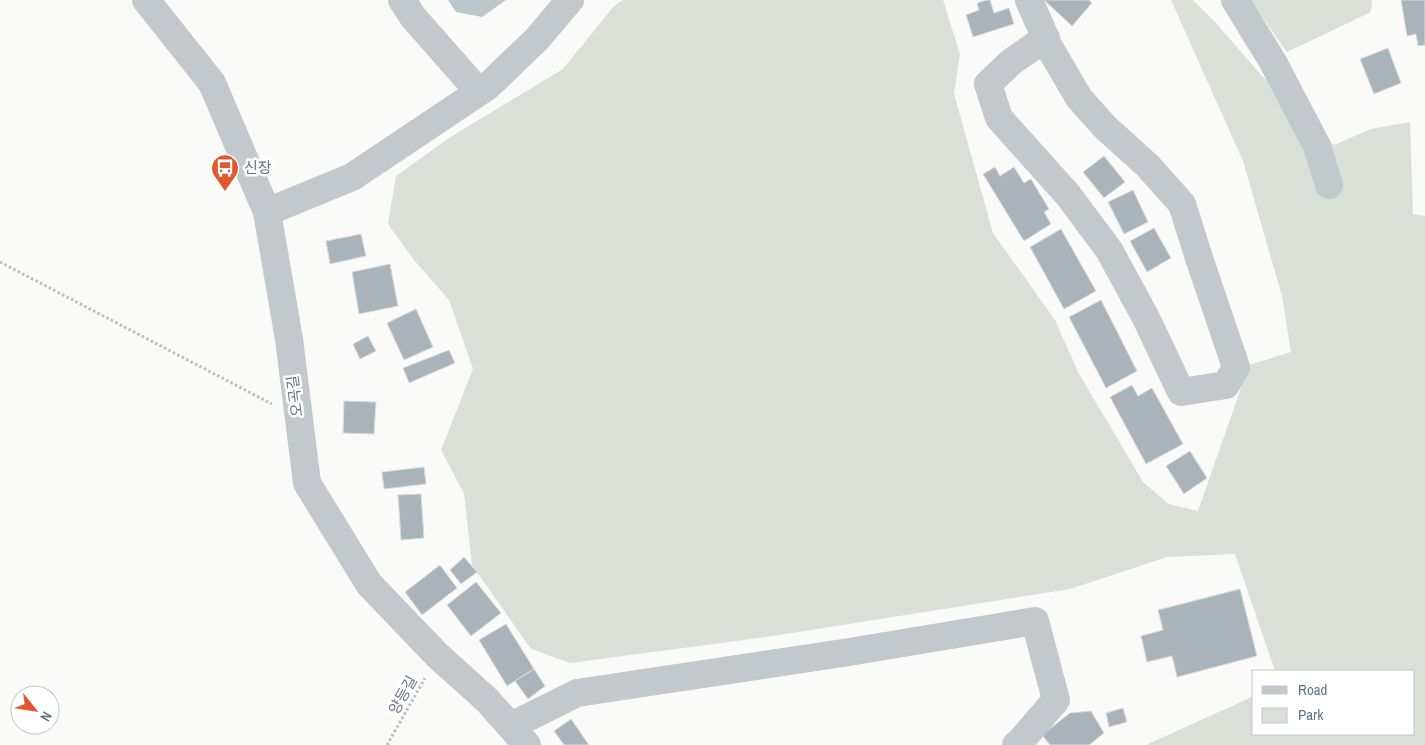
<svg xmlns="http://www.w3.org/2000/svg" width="1425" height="745" viewBox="0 0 1425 745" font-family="'Archivo Narrow','Noto Sans KR',sans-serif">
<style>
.green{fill:#dadfd7}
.water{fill:#bbc7cb}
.building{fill:#aab3b9;stroke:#dcdcda}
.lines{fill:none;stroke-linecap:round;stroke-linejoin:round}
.path{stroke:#bbbfc2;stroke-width:3;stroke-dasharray:2.5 2.5;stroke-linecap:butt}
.minor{stroke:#c3c8cc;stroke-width:28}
.labels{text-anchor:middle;stroke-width:5;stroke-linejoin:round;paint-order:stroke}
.poi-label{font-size:15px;fill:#657683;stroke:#fff;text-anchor:start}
.street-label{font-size:15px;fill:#657683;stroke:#fff}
</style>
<rect width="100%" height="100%" fill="#fafaf8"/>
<path class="green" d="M 623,0 L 943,0 L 960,54 L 954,94 L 993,233 L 1055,320 L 1078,372 L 1143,482 L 1169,504 L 1198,511 L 1249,365 L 1291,352 L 1282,296 L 1243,161 L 1171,0 L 1193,0 L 1216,23 L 1261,75 L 1334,145 L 1371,129 L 1410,122 L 1413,214 L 1425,216 L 1425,745 L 1146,745 L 1254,696 L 1254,734 L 1414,734 L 1414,671 L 1275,671 L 1235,554 L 1167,557 L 1070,589 L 773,636 L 570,663 L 531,649 L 472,565 L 464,494 L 441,450 L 473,369 L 449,300 L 414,260 L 388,224 L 396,176 L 452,136 L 563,69 L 614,6 Z
M 1250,0 L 1372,0 L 1371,12 L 1287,52 Z"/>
<path class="water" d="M 448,0 L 506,0 L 482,17 L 456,12 Z"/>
<path class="building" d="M 987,0 L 990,0 L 994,13 L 1009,8 L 1014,24 L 973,37 L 966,15 L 979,10 L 977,3 Z
M 1044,0 L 1089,0 L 1092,3 L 1072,26 Z
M 1401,0 L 1425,0 L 1425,45 L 1418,46 L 1416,34 L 1407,36 Z
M 1388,48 L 1401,83 L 1374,94 L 1360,59 Z
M 1104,156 L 1125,182 L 1104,198 L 1083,172 Z
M 995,167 L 1000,176 L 1014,167 L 1024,183 L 1031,179 L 1049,209 L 1044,212 L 1051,224 L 1024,241 L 983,174 Z
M 1133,190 L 1148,222 L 1124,234 L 1108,202 Z
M 1154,228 L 1171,258 L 1147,272 L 1130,241 Z
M 1061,229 L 1096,291 L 1064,309 L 1030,247 Z
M 361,234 L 366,256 L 330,264 L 326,241 Z
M 390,264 L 398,306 L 359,314 L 352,272 Z
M 1101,300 L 1137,371 L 1106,388 L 1069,317 Z
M 416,309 L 433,347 L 404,360 L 387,323 Z
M 368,336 L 376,351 L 360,359 L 353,344 Z
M 449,350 L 455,363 L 409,383 L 403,368 Z
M 1132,385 L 1138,396 L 1152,388 L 1183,444 L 1146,464 L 1110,397 Z
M 344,401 L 376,402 L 374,434 L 343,433 Z
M 1190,451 L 1207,478 L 1184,494 L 1166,466 Z
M 424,467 L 426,484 L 384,489 L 382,472 Z
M 421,494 L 424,538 L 401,540 L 398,495 Z
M 464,557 L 477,572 L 461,584 L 450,570 Z
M 440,565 L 457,588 L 422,615 L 405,592 Z
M 476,582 L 501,613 L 471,636 L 447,605 Z
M 1240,589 L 1257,656 L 1177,677 L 1172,656 L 1147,662 L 1141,636 L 1163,630 L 1158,610 Z
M 506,624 L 534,669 L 507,686 L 479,640 Z
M 534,669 L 545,686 L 528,699 L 515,681 Z
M 1123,708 L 1127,722 L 1109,727 L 1106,713 Z
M 1091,711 L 1104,733 L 1089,745 L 1050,745 L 1042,735 L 1070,713 Z
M 571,719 L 589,745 L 564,745 L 554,731 Z"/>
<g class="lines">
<path class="path" d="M 0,262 L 272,404
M 387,745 L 425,678"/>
<path class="minor" d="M 146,0 L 212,83 L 267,212 L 289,339 L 307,483 L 369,584 L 437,655 L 487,700 L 527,745
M 402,0 L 413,17 L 479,92
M 1029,0 C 1035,15 1043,30 1048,45 L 1079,98 L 1105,127 L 1148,166 L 1182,204 L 1199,258 L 1236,367 L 1226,385 L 1181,392 L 1146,318 L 1109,250 L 1068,195 L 999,118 L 988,84 L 1011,62 L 1046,38
M 1235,0 L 1273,62 L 1317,146 L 1329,185
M 267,212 L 352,177 L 488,86 L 537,39 L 570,0
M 511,726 L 577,693 L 843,653 L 1035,621 L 1056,700 L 1019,743 L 1016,745"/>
</g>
<defs>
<g id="bus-pin" transform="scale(1.4375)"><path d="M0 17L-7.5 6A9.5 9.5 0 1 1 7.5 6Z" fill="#e4572e" stroke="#fff"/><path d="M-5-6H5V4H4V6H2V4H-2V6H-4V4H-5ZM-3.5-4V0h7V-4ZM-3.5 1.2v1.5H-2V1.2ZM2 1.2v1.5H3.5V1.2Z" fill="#fff"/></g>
</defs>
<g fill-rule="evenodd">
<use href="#bus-pin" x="225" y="168"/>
</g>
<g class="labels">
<g class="poi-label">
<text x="244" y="173">신장</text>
</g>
<g class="street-label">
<text transform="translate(295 396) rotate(-97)" y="5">오곡길</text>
<text transform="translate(403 695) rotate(-61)" y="5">양등길</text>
</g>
</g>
<rect x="1252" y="670" width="162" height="65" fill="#ffffff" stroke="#c1c8cd"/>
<rect x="1262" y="686" width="25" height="8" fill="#c3c8cc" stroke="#c1c8cd"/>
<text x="1298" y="695" font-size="15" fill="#657683">Road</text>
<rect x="1262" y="708" width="25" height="15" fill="#dadfd7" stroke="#c1c8cd"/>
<text x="1298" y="720" font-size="15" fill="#657683">Park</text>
<g transform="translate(35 710) rotate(120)"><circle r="24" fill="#ffffff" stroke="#c1c8cd"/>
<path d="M0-4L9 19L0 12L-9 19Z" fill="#e4572e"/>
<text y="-8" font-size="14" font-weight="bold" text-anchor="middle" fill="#657683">N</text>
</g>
</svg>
